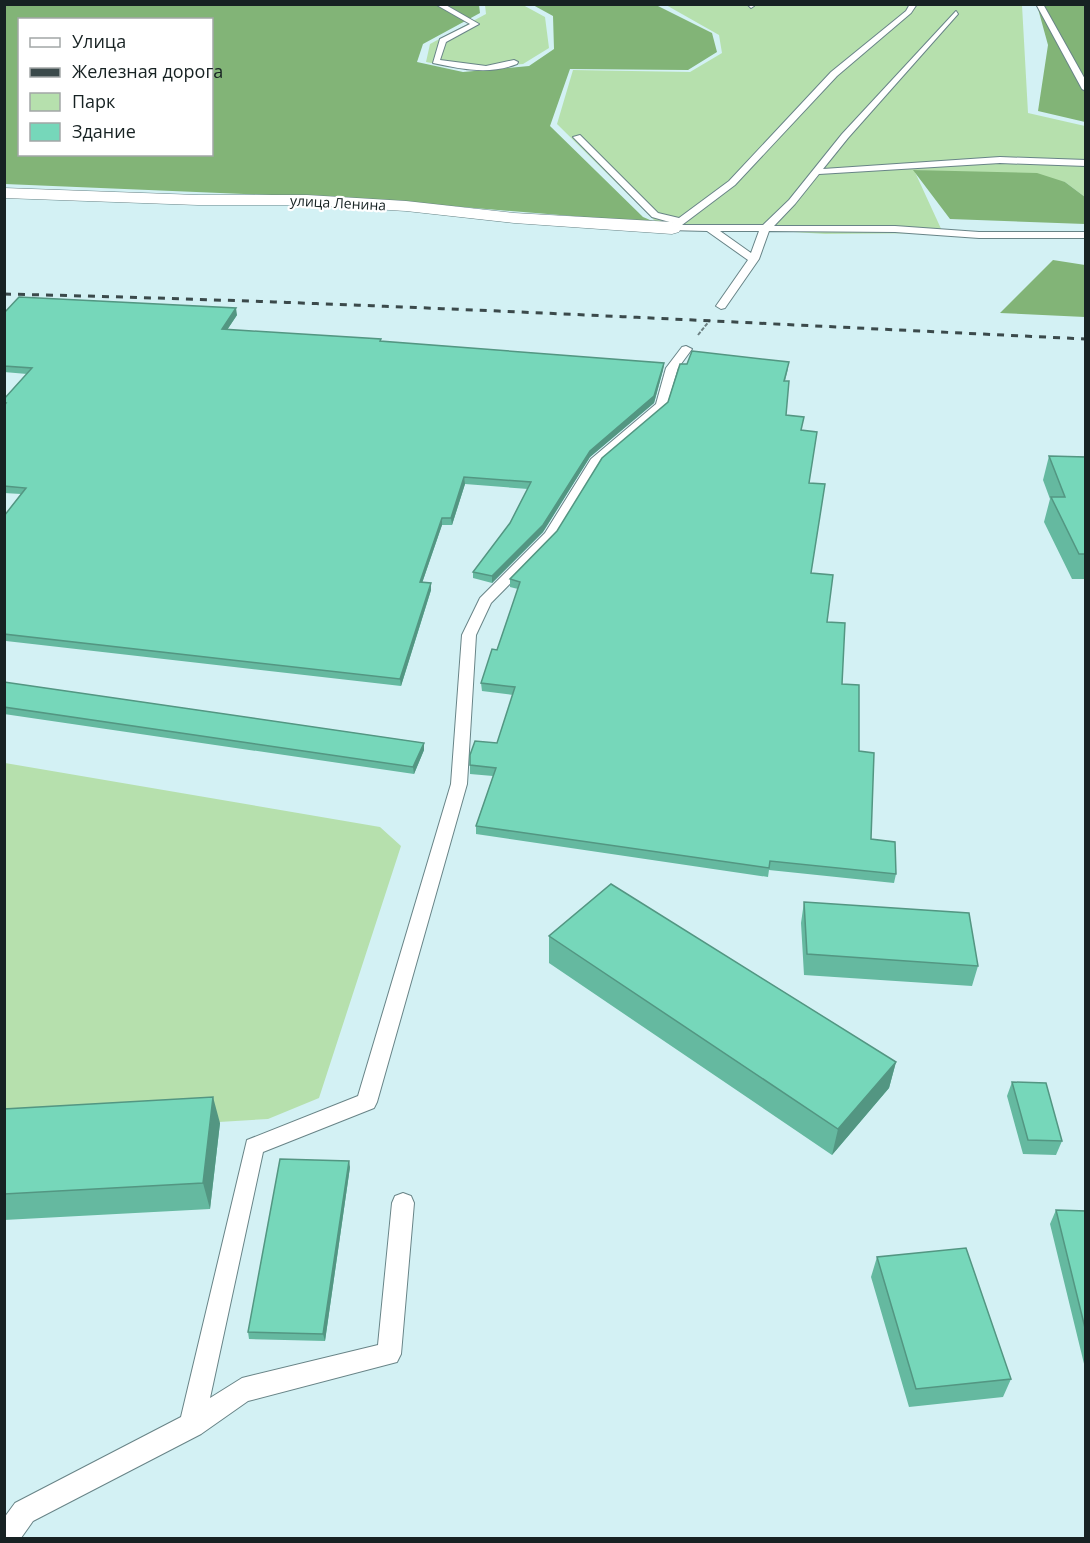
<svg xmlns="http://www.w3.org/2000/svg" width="1090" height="1543" viewBox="0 0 1090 1543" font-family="'Open Sans',sans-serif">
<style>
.green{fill:#b6e0ad}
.forest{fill:#82b477;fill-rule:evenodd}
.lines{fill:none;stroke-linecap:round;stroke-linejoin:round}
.service-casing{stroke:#688487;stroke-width:2}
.minor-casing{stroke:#688487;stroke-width:1}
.path{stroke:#6d8183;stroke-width:2;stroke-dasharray:4 1.5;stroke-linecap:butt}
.service{fill:#fff;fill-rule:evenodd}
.minor{fill:#fff;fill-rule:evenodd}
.rail{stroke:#3b4a4b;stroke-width:3;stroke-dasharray:7 7;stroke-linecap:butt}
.wall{fill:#65b9a0}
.shaded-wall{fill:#539682}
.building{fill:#76d7ba;stroke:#539682;stroke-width:1.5}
.labels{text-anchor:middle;stroke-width:4.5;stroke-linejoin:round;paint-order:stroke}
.far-street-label{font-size:14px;fill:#172223;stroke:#fff}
</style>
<rect width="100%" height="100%" fill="#d3f1f4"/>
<path class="green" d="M 485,5 L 523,5 L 545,17 L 549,48 L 523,64 L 464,69 L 426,62 L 430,44 L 486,14 Z
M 666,5 L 1022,5 L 1028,113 L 1085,126 L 1085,197 L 1065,182 L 914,170 L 943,233 L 825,234 L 657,223 L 557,124 L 573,70 L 690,72 L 722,53 L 719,35 Z
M 5,763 L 380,827 L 401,846 L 319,1098 L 268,1119 L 5,1135 Z"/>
<path class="forest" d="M 5,5 L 479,5 L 480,13 L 423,44 L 417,62 L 463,72 L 529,66 L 554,49 L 553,16 L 533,5 L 656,5 L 712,33 L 717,52 L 688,70 L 570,69 L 550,126 L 643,217 L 657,223 L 366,199 L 5,184 ZM 20,20 L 212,20 L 212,154 L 20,154 Z
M 1037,5 L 1085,5 L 1085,122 L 1038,111 L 1048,45 Z
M 913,170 L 1037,173 L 1065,182 L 1085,197 L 1085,224 L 950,219 Z
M 1053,260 L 1085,265 L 1085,317 L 1000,313 Z"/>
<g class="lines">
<g class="service-casing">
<path id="service" d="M 435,4 L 444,4 L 479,24 L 446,42 L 440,60 L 486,66 L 514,60 L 518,62 L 517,64 C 489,75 461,69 433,63 L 440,39 L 470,24 Z
M 747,4 L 754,4 L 754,6 L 751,8 Z
M 910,4 L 917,4 L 911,13 L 837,76 L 735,185 L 682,225 L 763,225 L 789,200 L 842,134 L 956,11 L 958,14 L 848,138 L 823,169 L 1000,157 L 1086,160 L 1086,166 L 1000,163 L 819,174 L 795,204 L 774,226 L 895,226 L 979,232 L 1086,232 L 1086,238 L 979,238 L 895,232 L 769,231 L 759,259 L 725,308 L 721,309 L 716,306 L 748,260 L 707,231 L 669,230 L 667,228 L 673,223 L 652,217 L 573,137 L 580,135 L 658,213 L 679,218 L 729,181 L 831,72 L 906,11 ZM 720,231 L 759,231 L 751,253 Z
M 1036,4 L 1043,4 L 1086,81 L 1086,91 L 1082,89 Z
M 686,346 L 692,349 L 678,368 L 666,408 L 600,464 L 555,538 L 491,603 L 476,635 L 467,784 L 377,1102 L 374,1108 L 263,1152 L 210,1398 L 242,1378 L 378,1345 L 392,1203 L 395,1196 L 403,1193 L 411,1196 L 414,1203 L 401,1354 L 397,1362 L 248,1401 L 201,1434 L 33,1521 L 21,1538 L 4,1538 L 4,1518 L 15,1503 L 181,1417 L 247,1140 L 358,1096 L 451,784 L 462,635 L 480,598 L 545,533 L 591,459 L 656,404 L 666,368 L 682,347 Z"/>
</g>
<g class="minor-casing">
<path id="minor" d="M 4,188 L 198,195 L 307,195 L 406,201 L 514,213 L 672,222 L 679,224 L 681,228 L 679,232 L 672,234 L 514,223 L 406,211 L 307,205 L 198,205 L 4,198 Z"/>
</g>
<path class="path" d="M 698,335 L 710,320"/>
<use href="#service" class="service"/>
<use href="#minor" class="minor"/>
<path class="rail" d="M 4,294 C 365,302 725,322 1086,339"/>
</g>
<path class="wall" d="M 4,313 L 237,315 L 227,330 L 664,363 L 663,370 L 654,403 L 590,457 L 543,532 L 492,583 L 473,578 L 473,572 L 510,523 L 528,489 L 465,484 L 452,525 L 442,525 L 422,583 L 431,590 L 401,686 L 6,641 L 4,650 L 4,516 L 21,494 L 4,493 L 4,399 L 27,374 L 4,372 Z
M 687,364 L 788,369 L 785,381 L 786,415 L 802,430 L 809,483 L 811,573 L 827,622 L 859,751 L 871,839 L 896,874 L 894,883 L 769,870 L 768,877 L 476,834 L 476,826 L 493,776 L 470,774 L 470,765 L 497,743 L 513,695 L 482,691 L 481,683 L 497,650 L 518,589 L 510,587 L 510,579 L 557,531 L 668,402 Z
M 1049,456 L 1086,457 L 1086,579 L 1072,579 L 1044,522 L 1050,499 L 1043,480 Z
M 4,682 L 424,743 L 424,750 L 414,774 L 4,714 Z
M 804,902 L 978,966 L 972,986 L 804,975 L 801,923 Z
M 549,936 L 896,1062 L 889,1088 L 832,1155 L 549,963 Z
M 1012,1082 L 1062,1141 L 1056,1155 L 1023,1154 L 1007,1096 Z
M 4,1109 L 220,1123 L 210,1209 L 4,1220 Z
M 350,1167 L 325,1341 L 249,1339 L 248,1332 Z
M 1056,1210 L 1086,1211 L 1086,1372 L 1050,1224 Z
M 877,1257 L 1011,1379 L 1003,1397 L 909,1407 L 871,1277 Z"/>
<path class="shaded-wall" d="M 236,308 L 237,315 L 223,336 L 222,329 Z
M 664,363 L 663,370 L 654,403 L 590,457 L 543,532 L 492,583 L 492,576 L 590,451 Z
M 464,477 L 465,484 L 452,525 L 451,518 Z
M 442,518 L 442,525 L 420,589 L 420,582 Z
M 431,583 L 431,590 L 401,686 L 400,679 Z
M 4,635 L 6,641 L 4,650 Z
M 424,743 L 424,750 L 414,774 L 413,767 Z
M 896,1062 L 889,1088 L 832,1155 L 838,1129 Z
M 213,1097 L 220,1123 L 210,1209 L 203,1183 Z
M 349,1161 L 350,1167 L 325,1341 L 323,1334 Z"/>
<path class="building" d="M 19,297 L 236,308 L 222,329 L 381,339 L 380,341 L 664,363 L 654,396 L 590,451 L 543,525 L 492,576 L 473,572 L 510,523 L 531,482 L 464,477 L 451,518 L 442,518 L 420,582 L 431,583 L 400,679 L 4,634 L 4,516 L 26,488 L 4,486 L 4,406 L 6,403 L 4,403 L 4,399 L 32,368 L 4,366 L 4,313 Z
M 692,351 L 789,362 L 784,381 L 789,381 L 786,415 L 804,417 L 801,430 L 817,432 L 809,483 L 825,484 L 811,573 L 833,575 L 827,622 L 845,623 L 842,684 L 859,685 L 859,751 L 874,753 L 871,839 L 895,842 L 896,874 L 770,861 L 769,868 L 476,826 L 496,768 L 470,765 L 470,755 L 475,741 L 497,743 L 515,687 L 481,683 L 492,649 L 497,650 L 520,582 L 510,579 L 557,531 L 602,458 L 668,402 L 680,364 L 687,364 Z
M 1049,456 L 1086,457 L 1086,554 L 1079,554 L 1051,497 L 1065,497 Z
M 4,682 L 424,743 L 413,767 L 4,707 Z
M 611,884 L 896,1062 L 838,1129 L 549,936 Z
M 804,902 L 969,913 L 978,966 L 807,954 Z
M 1012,1082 L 1046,1083 L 1062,1141 L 1028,1140 Z
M 213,1097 L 203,1183 L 4,1194 L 4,1109 Z
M 280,1159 L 349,1161 L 323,1334 L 248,1332 Z
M 1056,1210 L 1086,1211 L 1086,1332 Z
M 966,1248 L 1011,1379 L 916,1389 L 877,1257 Z"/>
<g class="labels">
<g class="far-street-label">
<text transform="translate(338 203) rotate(3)" y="5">улица Ленина</text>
</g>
</g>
<rect width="1090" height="1543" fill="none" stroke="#172223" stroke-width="12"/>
<rect x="18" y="18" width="195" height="138" fill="#ffffff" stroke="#a2a7a7" stroke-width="1.5"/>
<rect x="30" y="38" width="30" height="9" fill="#ffffff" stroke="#a2a7a7" stroke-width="1.5"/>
<text x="72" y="48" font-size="18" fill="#172223">Улица</text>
<rect x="30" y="68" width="30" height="9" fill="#3b4a4b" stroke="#a2a7a7" stroke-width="1.5"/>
<text x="72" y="78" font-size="18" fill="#172223">Железная дорога</text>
<rect x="30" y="93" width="30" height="18" fill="#b6e0ad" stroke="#a2a7a7" stroke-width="1.5"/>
<text x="72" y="108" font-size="18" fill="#172223">Парк</text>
<rect x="30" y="123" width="30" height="18" fill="#76d7ba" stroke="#a2a7a7" stroke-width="1.5"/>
<text x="72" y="138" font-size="18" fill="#172223">Здание</text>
</svg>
